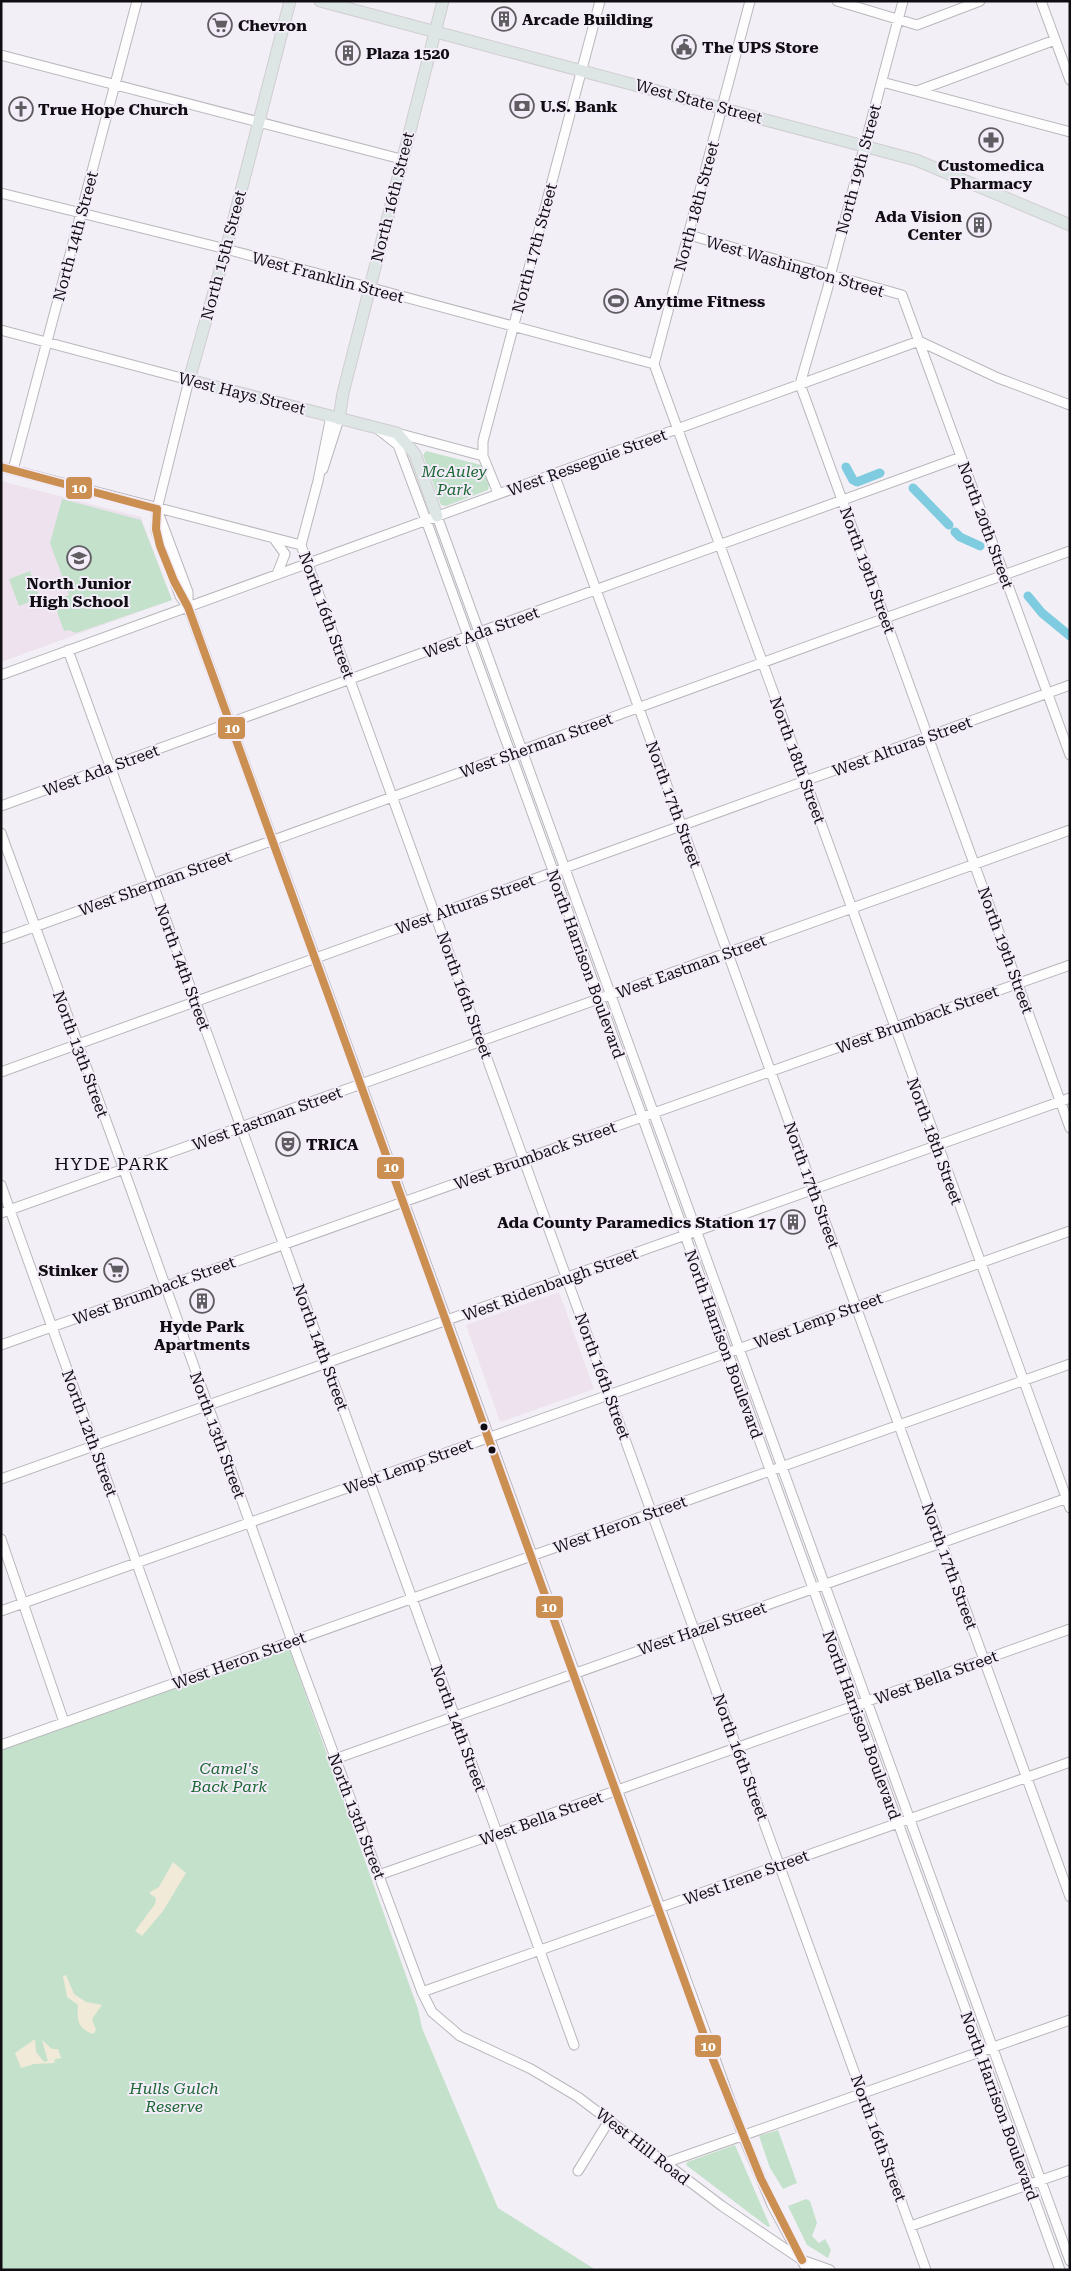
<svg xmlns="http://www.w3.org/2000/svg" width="1071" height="2271" viewBox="0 0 1071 2271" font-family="'Roboto Serif',serif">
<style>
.education{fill:#eee2ee}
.green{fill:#c4e2cb}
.sand{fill:#f1ead8}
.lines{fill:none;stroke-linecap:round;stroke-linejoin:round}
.canal{stroke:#7fcbe0;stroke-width:9}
.minor-casing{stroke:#bab7bc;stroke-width:11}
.major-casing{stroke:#d0ced1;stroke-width:13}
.minor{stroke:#fdfdfe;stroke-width:9}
.major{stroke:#dde5e5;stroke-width:11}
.bus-1-casing{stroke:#f3ecf9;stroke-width:11}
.bus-1{stroke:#cb9051;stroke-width:8}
.bus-dot{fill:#110e13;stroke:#f3ecf9;stroke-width:2}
.labels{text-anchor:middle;stroke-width:4;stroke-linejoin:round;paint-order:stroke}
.poi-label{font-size:16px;font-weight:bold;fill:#110e13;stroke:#f3ecf9;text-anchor:start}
.street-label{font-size:16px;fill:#110e13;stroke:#f3ecf9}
.park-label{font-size:16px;font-style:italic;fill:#1c6733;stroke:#f3ecf9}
.neighbourhood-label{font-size:18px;letter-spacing:1px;fill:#110e13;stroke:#f3ecf9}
.line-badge{stroke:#f3ecf9;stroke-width:2}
.badge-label{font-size:14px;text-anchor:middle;font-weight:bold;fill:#fff}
</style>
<rect width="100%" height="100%" fill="#f3eff6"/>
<path class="education" d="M 1,481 L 141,517 L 172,600 L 1,662 Z
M 559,1292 L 594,1389 L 500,1422 L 466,1325 Z"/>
<path class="green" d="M 426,451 L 485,466 L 490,482 L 488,490 L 446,506 L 441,505 L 423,455 Z
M 62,499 L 141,520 L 172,600 L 76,633 L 69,630 L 64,631 L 53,601 L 69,595 L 50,543 Z
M 30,571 L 40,598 L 19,606 L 9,579 Z
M 289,1648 L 418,2009 L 422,2028 L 498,2208 L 596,2270 L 1,2270 L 1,1750 Z
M 778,2130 L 797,2183 L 783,2189 L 770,2168 L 759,2136 Z
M 735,2145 L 770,2226 L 768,2227 L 686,2165 L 687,2162 Z
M 806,2199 L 810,2201 L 817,2223 L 812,2236 L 819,2243 L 825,2239 L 831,2250 L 828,2258 L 807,2245 L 788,2206 Z"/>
<path class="sand" d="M 173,1862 L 186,1873 L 163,1911 L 142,1936 L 135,1931 L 155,1904 L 156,1898 L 150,1894 L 150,1892 L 159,1887 Z
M 66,1975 L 74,1994 L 86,2002 L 102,2005 L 92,2019 L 96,2030 L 93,2034 C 77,2028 77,2020 78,2005 L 67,1997 L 63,1976 Z
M 35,2039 L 36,2052 L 44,2062 L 48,2061 L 42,2040 L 52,2049 L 58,2049 L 61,2058 L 55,2059 L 54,2063 L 34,2064 L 21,2068 L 15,2053 Z"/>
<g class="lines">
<path class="canal" d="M 846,467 L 853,480 L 857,482 L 880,473
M 913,488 L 949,525
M 955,532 L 960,537 L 980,546
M 1028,596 L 1042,613 L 1070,636"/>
<g class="minor-casing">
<path id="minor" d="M 750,1 L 654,364 L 1070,1508
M 837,1 L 917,25 L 980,1
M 903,1 L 830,276 L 828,287 L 800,384 L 1070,1128
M 1041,1 L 1070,80
M 1,55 L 401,159
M 882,82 L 1070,132
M 917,91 L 1055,40
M 1,193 L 226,249 L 654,364
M 689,235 L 902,295 L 1070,755
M 1,330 L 189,380 L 157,509 L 156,531 L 180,596 L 188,607 L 743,2136 L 772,2205 L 807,2270
M 331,416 L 318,481 L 301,545 L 926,2270
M 380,431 L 398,445 L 426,520 L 1060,2270
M 397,433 L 483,456
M 1,467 L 301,545
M 323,469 L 339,419
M 13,470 L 137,1
M 554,474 L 1070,1897
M 498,493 L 483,456 L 483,441 L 600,1
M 158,512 L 188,592 L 188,606
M 437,516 L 1070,2261
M 275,540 L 285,554 L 277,574
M 68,650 L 574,2045
M 1,675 L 919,341 L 998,378 L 1070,405
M 1,806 L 961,457
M 1,833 L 124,1170 L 292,1641 L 422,1992 L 432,2012 L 460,2036 L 531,2069 L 578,2097 L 722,2206 L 802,2260 L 830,2270
M 1,939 L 1070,551
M 1,1072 L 1070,685
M 1,1185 L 179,1681
M 1,1213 L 1070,830
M 1,1345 L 1070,965
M 1,1479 L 1070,1098
M 1,1539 L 64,1722
M 1,1611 L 1070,1231
M 1,1745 L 1070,1364
M 335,1759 L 1070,1497
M 379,1875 L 1070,1629
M 422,1992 L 1070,1762
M 665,2163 L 1070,2020
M 578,2171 L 610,2119
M 911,2226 L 1070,2170"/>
</g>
<g class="major-casing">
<path id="major" d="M 290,1 L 226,249 L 189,380 L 397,433 L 415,454 L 437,516
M 320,1 L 916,160 L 1070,225
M 339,419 L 343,393 L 443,1"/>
</g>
<use href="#minor" class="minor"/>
<use href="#major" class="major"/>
<g class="bus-1-casing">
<path id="bus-1" d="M 1,467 L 157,509
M 157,509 L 156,529 L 160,546 L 174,581 L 188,607 L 710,2052 L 761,2179 L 802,2260"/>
</g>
<use href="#bus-1" class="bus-1"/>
</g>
<defs>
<g id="building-ring" transform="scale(1.25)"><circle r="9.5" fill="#f3ecf9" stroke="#605d62" stroke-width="1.5"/><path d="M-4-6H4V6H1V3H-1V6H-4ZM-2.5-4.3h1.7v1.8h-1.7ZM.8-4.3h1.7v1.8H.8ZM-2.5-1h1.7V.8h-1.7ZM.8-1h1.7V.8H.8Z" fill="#605d62"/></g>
<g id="supermarket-ring" transform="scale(1.25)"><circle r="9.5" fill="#f3ecf9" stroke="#605d62" stroke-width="1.5"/><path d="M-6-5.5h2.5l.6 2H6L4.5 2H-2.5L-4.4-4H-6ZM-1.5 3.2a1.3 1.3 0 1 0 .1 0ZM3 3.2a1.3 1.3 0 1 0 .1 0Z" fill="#605d62"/></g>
<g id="civic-ring" transform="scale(1.25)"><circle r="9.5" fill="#f3ecf9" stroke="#605d62" stroke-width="1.5"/><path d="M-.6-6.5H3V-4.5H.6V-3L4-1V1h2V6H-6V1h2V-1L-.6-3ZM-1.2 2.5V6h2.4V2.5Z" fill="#605d62"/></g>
<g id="bank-ring" transform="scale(1.25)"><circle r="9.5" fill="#f3ecf9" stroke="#605d62" stroke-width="1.5"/><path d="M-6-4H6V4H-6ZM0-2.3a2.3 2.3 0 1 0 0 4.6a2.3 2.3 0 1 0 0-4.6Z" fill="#605d62"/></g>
<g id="church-ring" transform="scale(1.25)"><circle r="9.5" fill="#f3ecf9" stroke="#605d62" stroke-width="1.5"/><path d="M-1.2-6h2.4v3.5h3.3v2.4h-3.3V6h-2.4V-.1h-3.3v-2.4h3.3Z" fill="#605d62"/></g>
<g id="pharmacy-ring" transform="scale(1.25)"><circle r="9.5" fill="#f3ecf9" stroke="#605d62" stroke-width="1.5"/><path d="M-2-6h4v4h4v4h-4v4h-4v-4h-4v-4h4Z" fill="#605d62"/></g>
<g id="stadium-ring" transform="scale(1.25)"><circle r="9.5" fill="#f3ecf9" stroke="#605d62" stroke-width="1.5"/><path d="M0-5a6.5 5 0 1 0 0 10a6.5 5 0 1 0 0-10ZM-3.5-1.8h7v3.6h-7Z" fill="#605d62"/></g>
<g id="school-ring" transform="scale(1.25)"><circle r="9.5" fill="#f3ecf9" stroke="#605d62" stroke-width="1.5"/><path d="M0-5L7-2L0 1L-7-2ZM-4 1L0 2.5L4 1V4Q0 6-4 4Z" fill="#605d62"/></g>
<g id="theatre-ring" transform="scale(1.25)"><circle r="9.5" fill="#f3ecf9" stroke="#605d62" stroke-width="1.5"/><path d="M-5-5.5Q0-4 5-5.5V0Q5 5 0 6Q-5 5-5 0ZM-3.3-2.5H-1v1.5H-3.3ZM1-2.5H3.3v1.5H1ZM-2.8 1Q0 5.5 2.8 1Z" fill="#605d62"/></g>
</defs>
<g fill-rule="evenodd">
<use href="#building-ring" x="504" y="19"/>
<use href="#supermarket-ring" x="220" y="25"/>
<use href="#civic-ring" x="684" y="47"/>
<use href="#building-ring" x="348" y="53"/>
<use href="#bank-ring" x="522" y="106"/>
<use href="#church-ring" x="21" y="109"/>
<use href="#pharmacy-ring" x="991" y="140"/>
<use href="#building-ring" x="979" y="225"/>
<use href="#stadium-ring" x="616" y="301"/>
<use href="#school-ring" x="79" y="558"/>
<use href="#theatre-ring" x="288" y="1144"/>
<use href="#building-ring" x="793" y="1222"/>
<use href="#supermarket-ring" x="116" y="1270"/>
<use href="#building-ring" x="202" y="1301"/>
</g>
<g class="bus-dot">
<circle cx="484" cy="1427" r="4.5"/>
<circle cx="492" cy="1450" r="4.5"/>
</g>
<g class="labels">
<g class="poi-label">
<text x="522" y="25">Arcade Building</text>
<text x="238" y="31">Chevron</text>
<text x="702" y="53">The UPS Store</text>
<text x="366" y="59">Plaza 1520</text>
<text x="540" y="112">U.S. Bank</text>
<text x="38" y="115">True Hope Church</text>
<text x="991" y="171" text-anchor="middle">Customedica<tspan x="991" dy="18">Pharmacy</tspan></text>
<text x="962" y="222" text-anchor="end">Ada Vision<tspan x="962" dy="18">Center</tspan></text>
<text x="634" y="307">Anytime Fitness</text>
<text x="79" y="589" text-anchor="middle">North Junior<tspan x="79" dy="18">High School</tspan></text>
<text x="306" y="1150">TRICA</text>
<text x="776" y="1228" text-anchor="end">Ada County Paramedics Station 17</text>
<text x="98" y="1276" text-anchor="end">Stinker</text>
<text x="202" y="1332" text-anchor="middle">Hyde Park<tspan x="202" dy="18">Apartments</tspan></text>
</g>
<g class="street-label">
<text transform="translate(699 101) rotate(15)" y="6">West State Street</text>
<text transform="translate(858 169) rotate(-75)" y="6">North 19th Street</text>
<text transform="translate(392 197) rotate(-76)" y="6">North 16th Street</text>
<text transform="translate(696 206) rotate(-75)" y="6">North 18th Street</text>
<text transform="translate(75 236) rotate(-75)" y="6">North 14th Street</text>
<text transform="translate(534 248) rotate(-75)" y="6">North 17th Street</text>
<text transform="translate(223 255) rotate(-75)" y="6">North 15th Street</text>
<text transform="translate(795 266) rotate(16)" y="6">West Washington Street</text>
<text transform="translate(328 277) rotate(15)" y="6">West Franklin Street</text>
<text transform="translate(242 393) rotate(14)" y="6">West Hays Street</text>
<text transform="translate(587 462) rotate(-20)" y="6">West Resseguie Street</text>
<text transform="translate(986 525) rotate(70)" y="6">North 20th Street</text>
<text transform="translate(868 570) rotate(70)" y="6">North 19th Street</text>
<text transform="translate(327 615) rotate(70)" y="6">North 16th Street</text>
<text transform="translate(481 632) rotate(-20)" y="6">West Ada Street</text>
<text transform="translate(536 745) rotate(-20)" y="6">West Sherman Street</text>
<text transform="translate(902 746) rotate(-20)" y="6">West Alturas Street</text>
<text transform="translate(798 760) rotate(70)" y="6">North 18th Street</text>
<text transform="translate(101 770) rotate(-20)" y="6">West Ada Street</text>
<text transform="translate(674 804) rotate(70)" y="6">North 17th Street</text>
<text transform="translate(155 883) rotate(-20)" y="6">West Sherman Street</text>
<text transform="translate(465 904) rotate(-20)" y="6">West Alturas Street</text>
<text transform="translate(1006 950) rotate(70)" y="6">North 19th Street</text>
<text transform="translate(586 964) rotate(70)" y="6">North Harrison Boulevard</text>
<text transform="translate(691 966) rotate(-20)" y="6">West Eastman Street</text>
<text transform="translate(183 967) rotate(70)" y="6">North 14th Street</text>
<text transform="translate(465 995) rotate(70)" y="6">North 16th Street</text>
<text transform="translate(917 1019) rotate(-20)" y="6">West Brumback Street</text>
<text transform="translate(81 1054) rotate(70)" y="6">North 13th Street</text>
<text transform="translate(267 1118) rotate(-20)" y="6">West Eastman Street</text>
<text transform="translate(935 1141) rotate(70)" y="6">North 18th Street</text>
<text transform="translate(535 1155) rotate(-20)" y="6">West Brumback Street</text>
<text transform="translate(812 1185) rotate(70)" y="6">North 17th Street</text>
<text transform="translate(550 1284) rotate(-20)" y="6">West Ridenbaugh Street</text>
<text transform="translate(154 1290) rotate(-20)" y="6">West Brumback Street</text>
<text transform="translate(818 1320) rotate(-20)" y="6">West Lemp Street</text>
<text transform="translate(724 1344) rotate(70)" y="6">North Harrison Boulevard</text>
<text transform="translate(321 1347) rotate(70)" y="6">North 14th Street</text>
<text transform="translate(603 1376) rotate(70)" y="6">North 16th Street</text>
<text transform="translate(90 1433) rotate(70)" y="6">North 12th Street</text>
<text transform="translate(218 1435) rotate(70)" y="6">North 13th Street</text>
<text transform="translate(408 1466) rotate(-20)" y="6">West Lemp Street</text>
<text transform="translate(620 1524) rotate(-20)" y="6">West Heron Street</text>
<text transform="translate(950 1566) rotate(70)" y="6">North 17th Street</text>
<text transform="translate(702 1628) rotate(-19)" y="6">West Hazel Street</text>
<text transform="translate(239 1660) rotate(-20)" y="6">West Heron Street</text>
<text transform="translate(936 1677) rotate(-20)" y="6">West Bella Street</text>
<text transform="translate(862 1725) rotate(70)" y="6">North Harrison Boulevard</text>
<text transform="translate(459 1728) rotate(70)" y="6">North 14th Street</text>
<text transform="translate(741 1757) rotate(70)" y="6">North 16th Street</text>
<text transform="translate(357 1816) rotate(69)" y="6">North 13th Street</text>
<text transform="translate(541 1818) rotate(-20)" y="6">West Bella Street</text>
<text transform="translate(746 1877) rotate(-20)" y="6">West Irene Street</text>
<text transform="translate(1000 2106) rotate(70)" y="6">North Harrison Boulevard</text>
<text transform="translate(879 2138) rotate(70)" y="6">North 16th Street</text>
<text transform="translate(643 2146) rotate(38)" y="6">West Hill Road</text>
</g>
<g class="park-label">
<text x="454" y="477">McAuley<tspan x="454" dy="18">Park</tspan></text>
<text x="229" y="1774">Camel's<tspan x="229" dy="18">Back Park</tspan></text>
<text x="174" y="2094">Hulls Gulch<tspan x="174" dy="18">Reserve</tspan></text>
</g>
<g class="neighbourhood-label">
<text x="112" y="1170">HYDE PARK</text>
</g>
</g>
<g class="line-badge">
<rect x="65" y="476" width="28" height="24" rx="5" fill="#cb9051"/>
<rect x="217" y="716" width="29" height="24" rx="5" fill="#cb9051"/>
<rect x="376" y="1156" width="29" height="24" rx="5" fill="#cb9051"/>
<rect x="535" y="1595" width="29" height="24" rx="5" fill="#cb9051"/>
<rect x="694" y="2034" width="28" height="24" rx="5" fill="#cb9051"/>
</g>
<g class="badge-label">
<text x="79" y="493">10</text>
<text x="232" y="733">10</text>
<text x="391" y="1172">10</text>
<text x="549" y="1612">10</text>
<text x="708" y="2051">10</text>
</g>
<rect width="1071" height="2271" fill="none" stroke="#110e13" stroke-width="5"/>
</svg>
